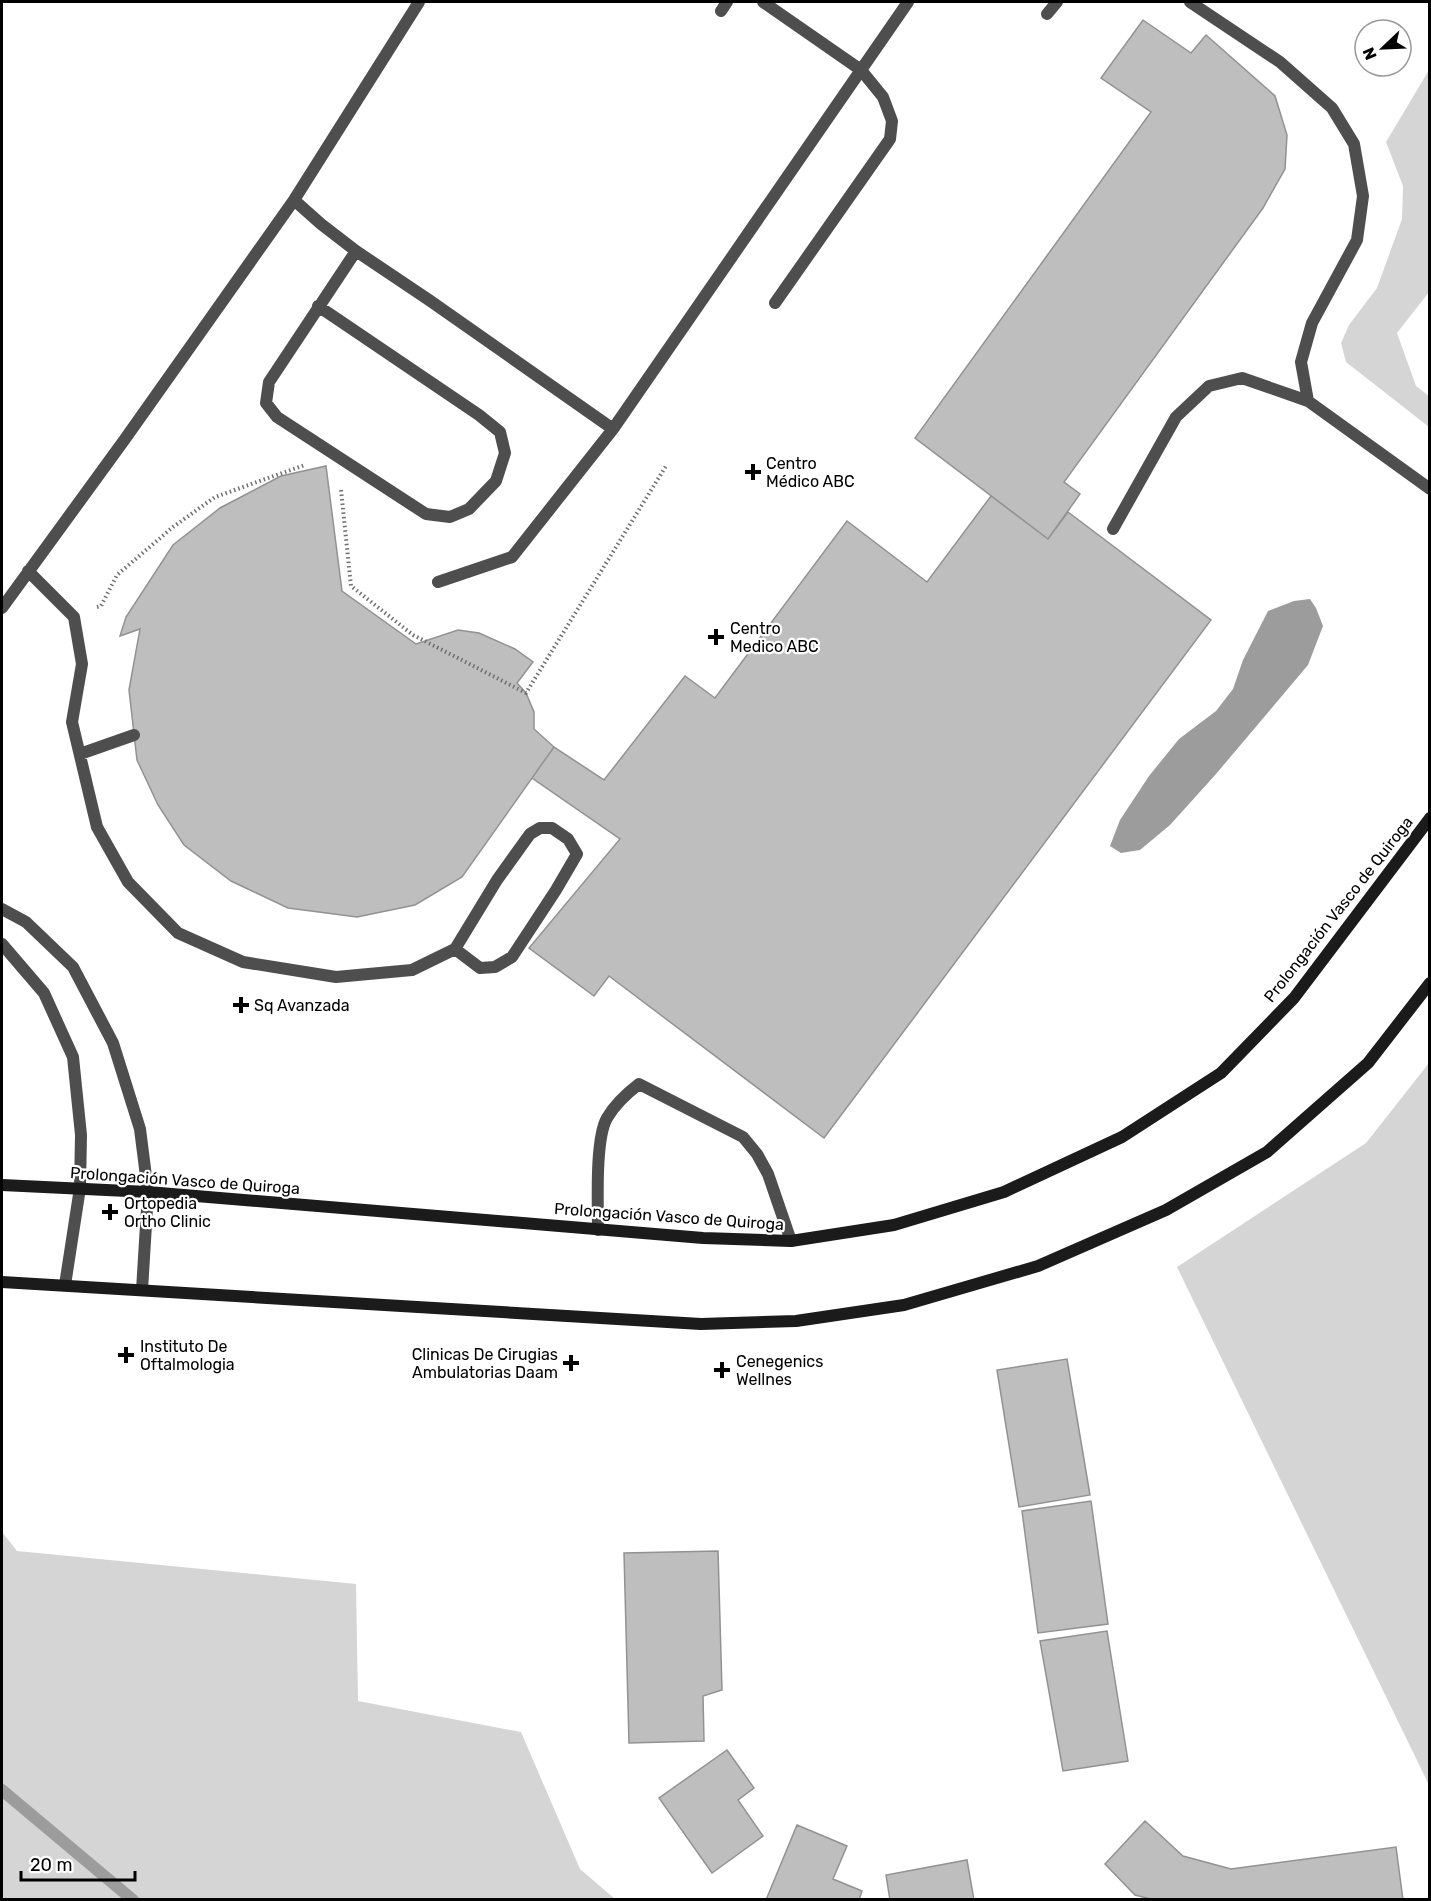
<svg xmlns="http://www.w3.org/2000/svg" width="1431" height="1901" viewBox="0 0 1431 1901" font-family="Rubik,sans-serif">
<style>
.green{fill:#d5d5d5}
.water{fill:#9c9c9c}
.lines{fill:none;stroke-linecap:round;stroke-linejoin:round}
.stream{stroke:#9c9c9c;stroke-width:12}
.building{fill:#bebebe;stroke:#929292;stroke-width:1.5}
.path{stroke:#707070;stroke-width:4;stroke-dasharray:1.5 3;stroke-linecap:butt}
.lane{stroke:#4e4e4e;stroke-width:12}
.secondary{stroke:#1b1b1b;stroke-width:12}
.poi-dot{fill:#000;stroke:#fff;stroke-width:2}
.labels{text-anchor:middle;stroke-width:4.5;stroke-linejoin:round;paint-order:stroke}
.poi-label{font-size:16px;fill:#000;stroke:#fff;text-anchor:start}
.street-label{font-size:16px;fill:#000;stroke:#fff}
</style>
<rect width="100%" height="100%" fill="#fff"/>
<path class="green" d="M 1429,70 L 1429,292 L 1397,333 L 1416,386 L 1429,396 L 1429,427 L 1346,362 L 1341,343 L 1349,325 L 1377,288 L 1402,219 L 1403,186 L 1386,142 Z
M 1429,1063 L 1429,1785 L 1177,1267 L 1366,1143 Z
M 2,1532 L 17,1551 L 356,1584 L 358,1701 L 521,1732 L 580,1869 L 615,1899 L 2,1899 Z"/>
<path class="water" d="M 1310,599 L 1316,608 L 1323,626 L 1308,665 L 1216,774 L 1170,825 L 1140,850 L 1121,853 L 1110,846 L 1120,820 L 1149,776 L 1179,739 L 1216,711 L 1233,689 L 1243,660 L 1268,611 L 1294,601 Z"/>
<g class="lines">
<path class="stream" d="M 2,1790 L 133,1900"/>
</g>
<path class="building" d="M 1143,20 L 1191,53 L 1206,35 L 1275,96 L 1287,135 L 1285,169 L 1263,208 L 1064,482 L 1080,494 L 1048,539 L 915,438 L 1151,112 L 1101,78 Z
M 326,466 L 342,591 L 416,644 L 458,630 L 479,633 L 515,649 L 533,662 L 517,683 L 526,693 L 534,712 L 534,729 L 554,747 L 462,877 L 415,905 L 357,917 L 288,908 L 231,881 L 184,845 L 158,805 L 137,760 L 129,690 L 140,629 L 120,636 L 126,617 L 173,545 L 220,508 L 281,476 Z
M 991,496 L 1048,539 L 1068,512 L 1211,620 L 824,1138 L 609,976 L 594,996 L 529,948 L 620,839 L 532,778 L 554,747 L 604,780 L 685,676 L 715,698 L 847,521 L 927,582 Z
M 1067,1359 L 1090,1495 L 1019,1507 L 997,1370 Z
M 1091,1501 L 1108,1624 L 1038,1633 L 1022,1511 Z
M 718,1551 L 722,1690 L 703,1696 L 704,1741 L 629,1743 L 624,1553 Z
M 1107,1631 L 1128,1761 L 1063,1771 L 1040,1641 Z
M 727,1750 L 754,1788 L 738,1800 L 763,1836 L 712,1873 L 659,1798 Z
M 1145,1821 L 1183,1856 L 1231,1869 L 1396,1847 L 1403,1900 L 1155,1900 L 1135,1895 L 1105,1864 Z
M 797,1825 L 847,1846 L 833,1879 L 862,1891 L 859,1900 L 766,1900 Z
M 967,1860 L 974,1900 L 890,1900 L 886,1875 Z"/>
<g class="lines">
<path class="path" d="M 341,490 L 351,586 L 413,635 L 526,693 L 666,466
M 97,607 L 101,606 L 117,575 L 173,527 L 215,497 L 305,465"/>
<path class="lane" d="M 1190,2 L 1280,62 L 1332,108 L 1354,144 L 1363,196 L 1357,240 L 1312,323 L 1301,362 L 1308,401
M 721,11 L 727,2
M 1047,14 L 1057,2
M 294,200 L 321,224 L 356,251 L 429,300 L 613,429
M 775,303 L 890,139 L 892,121 L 883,97 L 861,70 L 908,2
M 318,306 L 479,415 L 500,432 L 505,453 L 496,481 L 469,509 L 450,517 L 426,514 L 277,417 L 266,403 L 269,382 L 356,251
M 1113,529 L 1176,417 L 1209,386 L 1242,378 L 1308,401 L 1430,489
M 28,571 L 74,617 L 82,664 L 72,722 L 97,827 L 128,882 L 178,933 L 243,962 L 336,977 L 412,970 L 455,949 L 497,880 L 530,834 L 540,828 L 552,828 L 568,839 L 577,854 L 556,890 L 512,957 L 495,967 L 480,968 L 455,949
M 438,582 L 512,557 L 613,429 L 861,70 L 763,2
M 2,608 L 125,439 L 294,200 L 419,2
M 80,754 L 134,735
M 2,909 L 26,922 L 73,967 L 113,1043 L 140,1129 L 148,1192 L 142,1290
M 2,944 L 44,993 L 73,1057 L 81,1135 L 80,1188 L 65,1285
M 598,1230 C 598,1203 595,1139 607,1118 C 615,1104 626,1094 639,1084 L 743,1137 L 757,1154 L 768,1174 L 791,1241"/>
<path class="secondary" d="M 2,1185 L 148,1192 L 703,1238 L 791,1241 L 894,1225 L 1004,1192 L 1122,1137 L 1221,1073 L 1294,998 L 1430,818
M 2,1282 L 701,1324 L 796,1321 L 904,1305 L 1038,1266 L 1166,1210 L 1267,1152 L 1368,1063 L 1430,983"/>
</g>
<g class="poi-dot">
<path d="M750 463h6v6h6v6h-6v6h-6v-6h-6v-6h6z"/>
<path d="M713 628h6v6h6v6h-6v6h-6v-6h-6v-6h6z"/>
<path d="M238 996h6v6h6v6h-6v6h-6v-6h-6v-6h6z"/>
<path d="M107 1203h6v6h6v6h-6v6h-6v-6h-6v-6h6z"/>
<path d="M123 1346h6v6h6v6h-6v6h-6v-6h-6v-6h6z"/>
<path d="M568 1354h6v6h6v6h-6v6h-6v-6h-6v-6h6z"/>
<path d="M719 1361h6v6h6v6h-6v6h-6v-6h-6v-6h6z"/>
</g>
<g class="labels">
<g class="poi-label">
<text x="766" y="469">Centro<tspan x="766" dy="18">Médico ABC</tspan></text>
<text x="730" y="634">Centro<tspan x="730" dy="18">Medico ABC</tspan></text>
<text x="254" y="1011">Sq Avanzada</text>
<text x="124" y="1209">Ortopedia<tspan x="124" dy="18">Ortho Clinic</tspan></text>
<text x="140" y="1352">Instituto De<tspan x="140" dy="18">Oftalmologia</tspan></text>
<text x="558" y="1360" text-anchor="end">Clinicas De Cirugias<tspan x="558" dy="18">Ambulatorias Daam</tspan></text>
<text x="736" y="1367">Cenegenics<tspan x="736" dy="18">Wellnes</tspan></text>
</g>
<g class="street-label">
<text transform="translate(1338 909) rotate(-52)" y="6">Prolongación Vasco de Quiroga</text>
<text transform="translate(185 1180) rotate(4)" y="6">Prolongación Vasco de Quiroga</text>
<text transform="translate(669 1216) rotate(4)" y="6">Prolongación Vasco de Quiroga</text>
</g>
</g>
<rect width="1431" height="1901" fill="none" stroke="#000000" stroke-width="6"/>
<g transform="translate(1383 48) rotate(247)"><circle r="28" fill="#ffffff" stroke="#999999" stroke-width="1.5"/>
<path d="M0-4.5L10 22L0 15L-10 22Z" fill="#000000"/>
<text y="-9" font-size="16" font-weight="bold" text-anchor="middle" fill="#000000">N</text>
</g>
<path d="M21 1871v9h114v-9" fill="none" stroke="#000000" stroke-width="3"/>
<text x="30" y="1871" font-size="18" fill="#000000" stroke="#ffffff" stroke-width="4.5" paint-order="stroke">20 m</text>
</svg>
